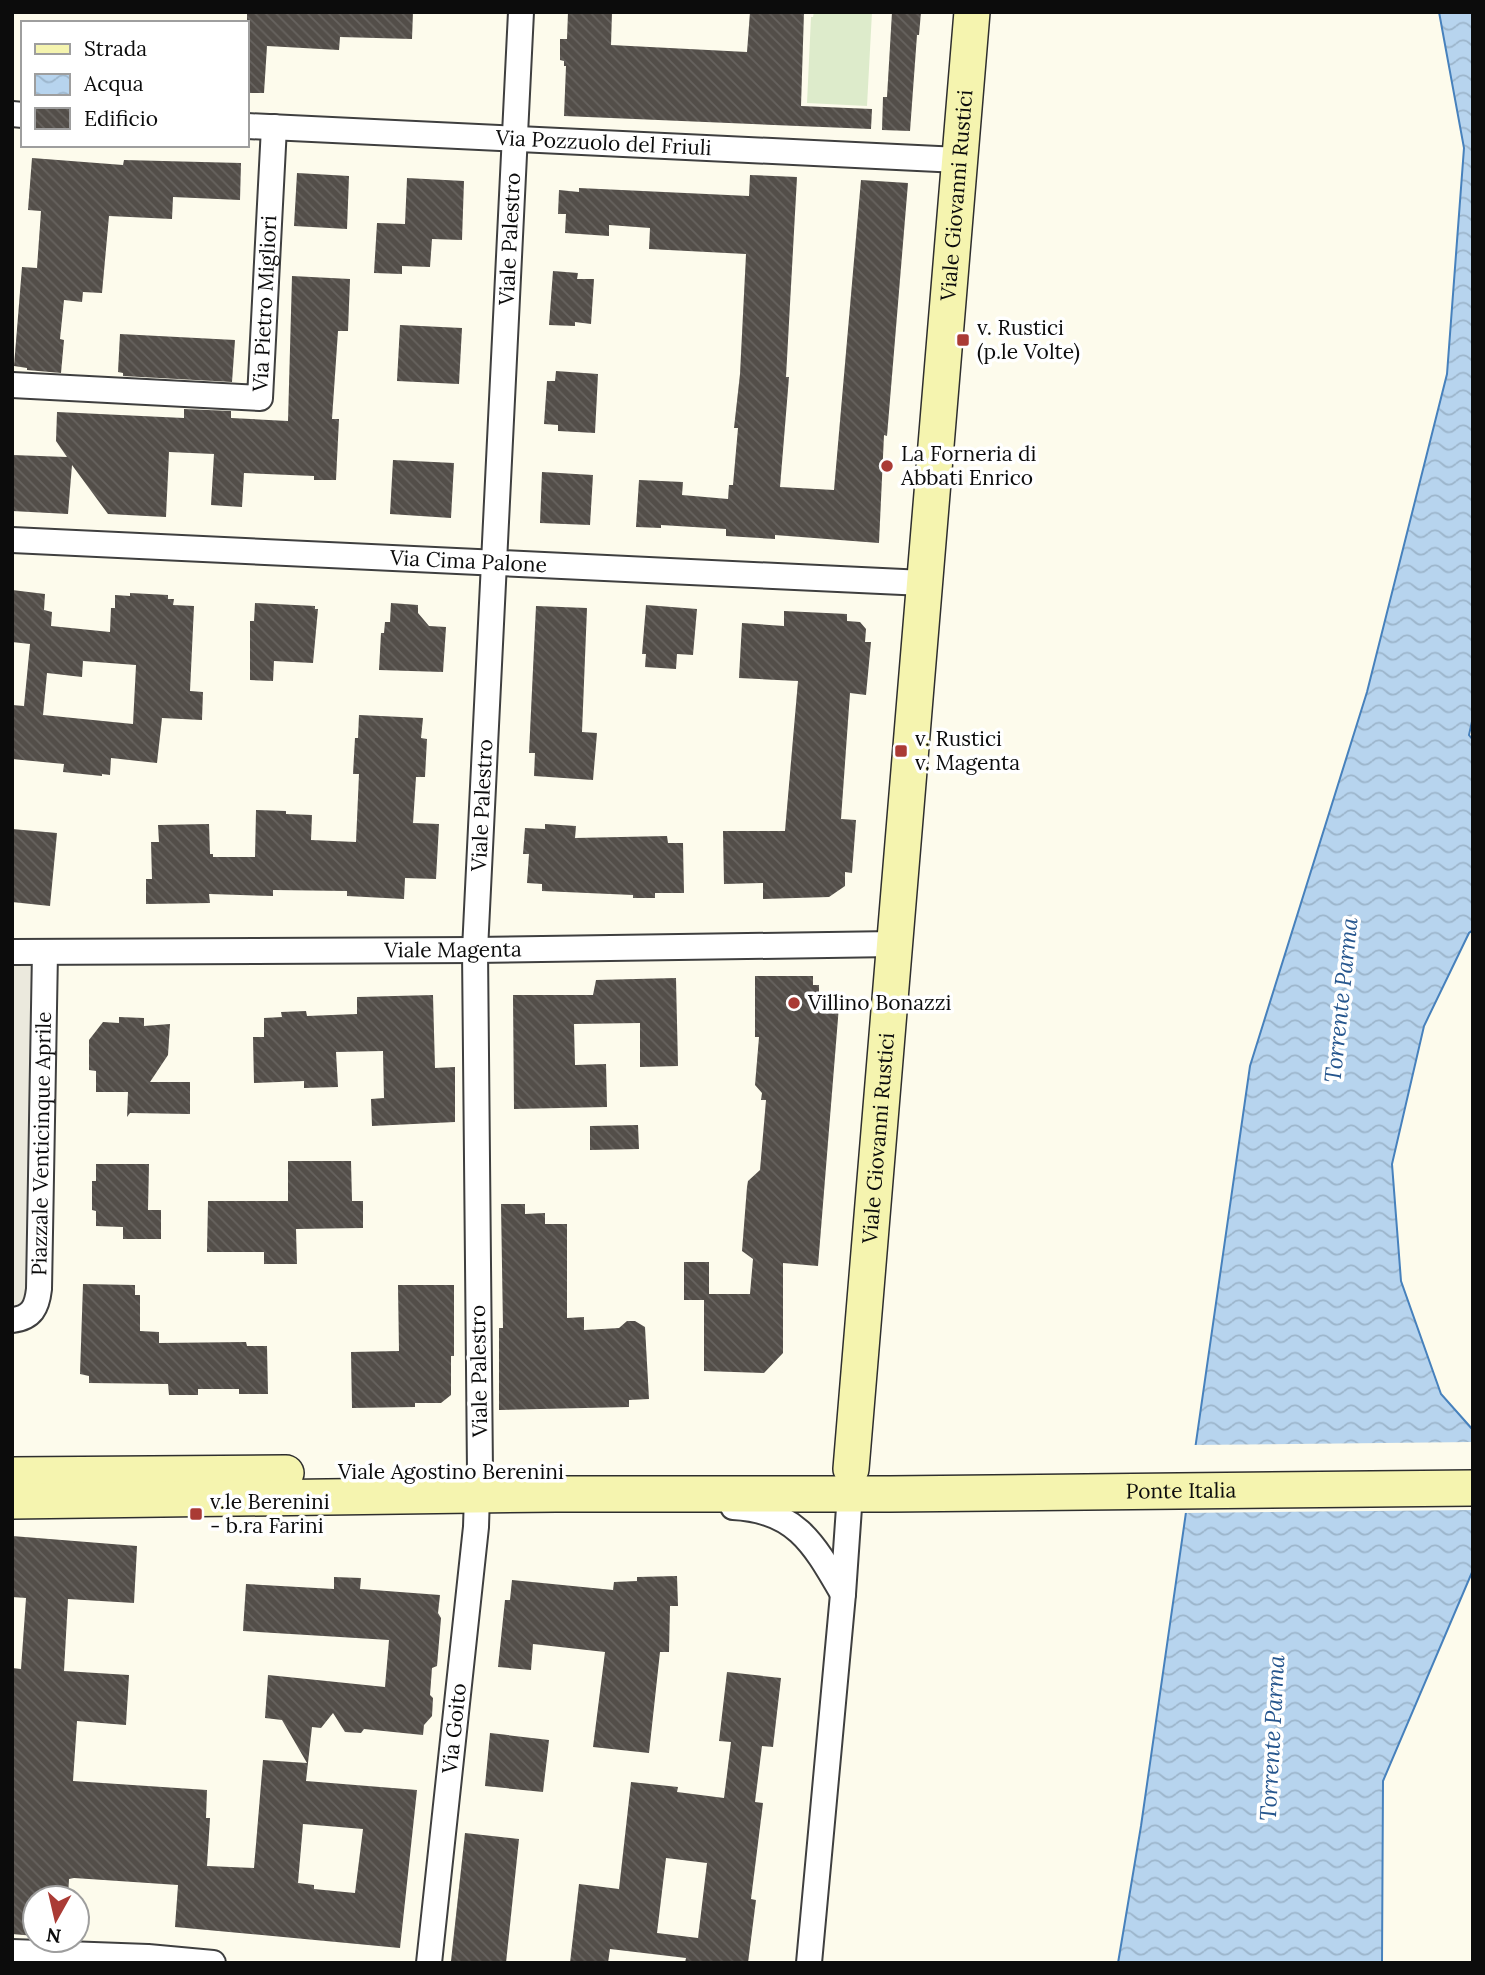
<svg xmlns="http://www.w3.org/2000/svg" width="1485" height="1975" viewBox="0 0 1485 1975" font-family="Lora,serif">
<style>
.pitch{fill:#ddebcb}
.plaza{fill:#ebe9dd}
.water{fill:url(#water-waves);stroke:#4781bc;stroke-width:2}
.pier{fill:#fdfbec}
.building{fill:url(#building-back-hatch);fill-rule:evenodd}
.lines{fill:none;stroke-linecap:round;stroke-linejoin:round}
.minor-casing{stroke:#3f3f3f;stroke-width:28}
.secondary-casing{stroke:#2e2e2e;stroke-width:38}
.minor{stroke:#fff;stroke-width:24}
.secondary{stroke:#f5f4af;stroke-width:35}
.poi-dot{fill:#aa3b35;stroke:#fff;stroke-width:2.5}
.labels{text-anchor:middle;stroke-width:7;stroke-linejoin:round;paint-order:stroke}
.street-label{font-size:21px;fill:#0c0c0c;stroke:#fff}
.poi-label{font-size:21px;fill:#0c0c0c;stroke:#fff;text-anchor:start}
.water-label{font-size:23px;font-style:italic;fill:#25558d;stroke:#fff}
</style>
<defs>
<pattern id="water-waves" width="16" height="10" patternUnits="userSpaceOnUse" patternTransform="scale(1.75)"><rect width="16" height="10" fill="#b7d4ee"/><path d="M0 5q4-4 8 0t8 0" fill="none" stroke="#9cb5cb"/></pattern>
<pattern id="building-back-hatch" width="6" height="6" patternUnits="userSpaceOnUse" patternTransform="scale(1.75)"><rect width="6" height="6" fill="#534e49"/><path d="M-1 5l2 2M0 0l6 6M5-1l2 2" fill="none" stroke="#67635f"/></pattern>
</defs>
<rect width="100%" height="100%" fill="#fdfbec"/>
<path class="pitch" d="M 814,12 L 872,12 L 867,106 L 807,103 L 811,17 L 813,17 Z"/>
<path class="plaza" d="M 12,952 L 45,952 L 39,1289 L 12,1320 Z"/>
<path class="water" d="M 1439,12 L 1473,12 L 1473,717 L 1469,735 L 1473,740 L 1473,930 L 1469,933 L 1424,1026 L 1392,1164 L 1401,1281 L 1441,1394 L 1473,1430 L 1473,1570 L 1383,1781 L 1382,1963 L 1118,1963 L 1141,1826 L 1250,1066 L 1367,692 L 1447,374 L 1464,148 Z"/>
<path class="pier" d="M 1473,1442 L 1473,1510 L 1182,1513 L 1192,1445 Z"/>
<path class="building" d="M 247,12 L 413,12 L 412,39 L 340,37 L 339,50 L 267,46 L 264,93 L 247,93 Z
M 568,12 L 612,12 L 611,45 L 747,52 L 750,12 L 804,12 L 801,106 L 872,109 L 871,129 L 564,116 L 566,66 L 564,66 L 564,61 L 560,60 L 560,39 L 567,39 Z
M 892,12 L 921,12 L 919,35 L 917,35 L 910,131 L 882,130 L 883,97 L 887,97 Z
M 32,158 L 123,165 L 124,160 L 241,163 L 240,200 L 173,197 L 172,219 L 109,216 L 102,293 L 83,292 L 82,302 L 64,300 L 60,339 L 64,340 L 61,373 L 27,370 L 27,368 L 14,366 L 22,267 L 37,268 L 41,211 L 28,210 Z
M 297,173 L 349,176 L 347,229 L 294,226 Z
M 750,175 L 797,177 L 786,377 L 789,377 L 780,487 L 834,490 L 861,180 L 908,183 L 887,436 L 884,435 L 879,543 L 775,535 L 775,539 L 726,536 L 726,529 L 661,525 L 661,528 L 636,527 L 639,480 L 683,482 L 682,495 L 728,499 L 729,485 L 733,485 L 738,428 L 734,428 L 740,374 L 746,254 L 649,249 L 650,228 L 609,225 L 609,236 L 565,233 L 566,214 L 558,214 L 559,190 L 579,192 L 579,188 L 749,196 Z
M 407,178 L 464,181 L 462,240 L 432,239 L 430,267 L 402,266 L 402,274 L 374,273 L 377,223 L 405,224 Z
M 553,271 L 578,273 L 577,279 L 594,279 L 591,324 L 575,322 L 575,326 L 549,325 Z
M 292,276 L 350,279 L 348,331 L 338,331 L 332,419 L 339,419 L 336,480 L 314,480 L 314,476 L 244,473 L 242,507 L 211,505 L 214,454 L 169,452 L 166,517 L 108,514 L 72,465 L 68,514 L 12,511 L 12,455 L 67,457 L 56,441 L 57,412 L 184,418 L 184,409 L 231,411 L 231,418 L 288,421 Z
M 400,325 L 462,328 L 459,384 L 397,381 Z
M 120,334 L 235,340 L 232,382 L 123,376 L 123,373 L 118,372 Z
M 556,371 L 598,374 L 595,433 L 558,431 L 558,425 L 544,424 L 547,381 L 555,381 Z
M 393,460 L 454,463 L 451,518 L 390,514 Z
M 542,472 L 593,475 L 590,525 L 540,523 Z
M 12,590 L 45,594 L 44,610 L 52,612 L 51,626 L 110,632 L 111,608 L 115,608 L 115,595 L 130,596 L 130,593 L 168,595 L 168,599 L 174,599 L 173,605 L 194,606 L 190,691 L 203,692 L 202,720 L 162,718 L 157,763 L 111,758 L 110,775 L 102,774 L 102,776 L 63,772 L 64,764 L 12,759 L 12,705 L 24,706 L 30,644 L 12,642 ZM 83,661 L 136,665 L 133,724 L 43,715 L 47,673 L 82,677 Z
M 255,603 L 315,606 L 315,609 L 318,609 L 313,663 L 274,661 L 273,681 L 250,680 L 250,621 L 254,621 Z
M 391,603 L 418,605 L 418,613 L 429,626 L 446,627 L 443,672 L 379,670 L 381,633 L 384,633 L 385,622 L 390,622 Z
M 646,605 L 697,609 L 693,655 L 677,654 L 676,669 L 645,667 L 646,654 L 642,654 Z
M 536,606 L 587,608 L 582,732 L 597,733 L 593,780 L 534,776 L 535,753 L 529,753 Z
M 784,611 L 847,614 L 847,621 L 860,622 L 866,629 L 865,642 L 871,642 L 866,695 L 850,693 L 841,819 L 856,820 L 852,873 L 845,872 L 845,886 L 829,897 L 763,899 L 763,883 L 724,884 L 723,831 L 785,831 L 798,681 L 739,678 L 742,623 L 784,626 Z
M 359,715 L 423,718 L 421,738 L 427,739 L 425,777 L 416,777 L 413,823 L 439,824 L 436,879 L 405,878 L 404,899 L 347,896 L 347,891 L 273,890 L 273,896 L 209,894 L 210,903 L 146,904 L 146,879 L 152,879 L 151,842 L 159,842 L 158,825 L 209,824 L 210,854 L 213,854 L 213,857 L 255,857 L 256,810 L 286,811 L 286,814 L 312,815 L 311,840 L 356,842 L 359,774 L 353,774 L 355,738 L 358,738 Z
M 545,824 L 576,826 L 575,838 L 667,836 L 668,843 L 683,843 L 684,893 L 655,893 L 655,898 L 633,898 L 633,895 L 542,891 L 542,884 L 527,883 L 529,854 L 523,854 L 525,828 L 545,829 Z
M 12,829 L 57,833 L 50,906 L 12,902 Z
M 755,976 L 813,976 L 813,985 L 819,985 L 819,998 L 833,1000 L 833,1006 L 839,1006 L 818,1266 L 783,1263 L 783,1353 L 764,1373 L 704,1371 L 704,1300 L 684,1300 L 684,1262 L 709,1262 L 709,1294 L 750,1294 L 753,1259 L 742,1251 L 747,1187 L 748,1181 L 760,1170 L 766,1100 L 761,1100 L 762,1093 L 755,1085 L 759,1037 L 755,1037 Z
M 676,978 L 678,1066 L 640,1067 L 640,1023 L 574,1024 L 575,1065 L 606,1064 L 607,1107 L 514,1109 L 513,995 L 593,995 L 596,980 Z
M 433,995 L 435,1068 L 455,1067 L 455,1122 L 372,1126 L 371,1099 L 384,1098 L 383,1051 L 336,1052 L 338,1087 L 304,1088 L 304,1081 L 254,1083 L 253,1037 L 264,1037 L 264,1018 L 282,1017 L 281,1012 L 306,1011 L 307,1016 L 357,1014 L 357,997 Z
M 119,1017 L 144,1018 L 144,1026 L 170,1024 L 168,1055 L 150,1082 L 190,1082 L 190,1114 L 130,1113 L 127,1117 L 128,1092 L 96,1092 L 96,1071 L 89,1070 L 89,1040 L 103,1022 L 119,1023 Z
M 638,1125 L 639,1149 L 590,1150 L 590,1126 Z
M 288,1161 L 351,1161 L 352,1201 L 363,1201 L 363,1228 L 296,1229 L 297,1264 L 264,1264 L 264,1252 L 207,1252 L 208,1201 L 288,1201 Z
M 96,1164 L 149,1164 L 148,1210 L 161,1210 L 161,1239 L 123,1239 L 123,1227 L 96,1226 L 96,1211 L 92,1210 L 92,1181 L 96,1181 Z
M 501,1204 L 525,1204 L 525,1214 L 545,1213 L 545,1224 L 567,1224 L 567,1318 L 584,1317 L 584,1330 L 619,1328 L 627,1321 L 635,1321 L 645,1327 L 649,1399 L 629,1400 L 629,1407 L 499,1410 L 499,1328 L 503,1328 Z
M 83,1284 L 135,1285 L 135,1295 L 140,1295 L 140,1331 L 159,1332 L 159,1343 L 246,1342 L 247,1346 L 267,1346 L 268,1394 L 239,1394 L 239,1389 L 198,1389 L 198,1395 L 169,1395 L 168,1384 L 89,1383 L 89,1376 L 80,1374 Z
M 398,1285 L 454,1285 L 454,1356 L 451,1356 L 451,1395 L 441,1403 L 415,1403 L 415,1407 L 352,1408 L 351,1352 L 399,1351 Z
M 12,1536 L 137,1546 L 134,1603 L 68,1599 L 64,1671 L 129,1675 L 126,1725 L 77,1721 L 73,1781 L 207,1790 L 206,1818 L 210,1818 L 207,1866 L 254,1868 L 263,1760 L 307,1763 L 282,1720 L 265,1718 L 268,1675 L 385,1687 L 389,1640 L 243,1631 L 246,1584 L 334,1589 L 334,1577 L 361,1578 L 360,1589 L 440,1595 L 438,1613 L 441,1618 L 437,1666 L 432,1668 L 430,1695 L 433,1698 L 432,1716 L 424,1725 L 423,1735 L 364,1729 L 361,1733 L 345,1732 L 333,1713 L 321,1728 L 312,1727 L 306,1781 L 417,1790 L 400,1948 L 175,1927 L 178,1885 L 74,1878 L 69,1879 L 68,1898 L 35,1898 L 35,1936 L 12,1934 L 12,1668 L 21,1669 L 26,1598 L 12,1597 ZM 303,1824 L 363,1829 L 355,1893 L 314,1889 L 314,1885 L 298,1883 Z
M 677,1576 L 678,1606 L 670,1606 L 669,1652 L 660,1652 L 649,1753 L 593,1747 L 605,1652 L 533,1644 L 531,1670 L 498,1667 L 505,1600 L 510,1600 L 512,1580 L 613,1590 L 614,1582 L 637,1581 L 637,1577 Z
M 727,1672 L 781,1678 L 773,1747 L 762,1746 L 755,1802 L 763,1803 L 751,1899 L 756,1900 L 748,1963 L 685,1963 L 686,1958 L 610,1949 L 608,1963 L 570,1963 L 579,1884 L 619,1889 L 631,1782 L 678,1787 L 677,1792 L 724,1798 L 731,1742 L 719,1741 ZM 666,1858 L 707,1863 L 698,1938 L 657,1933 Z
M 490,1733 L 549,1740 L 543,1792 L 485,1786 Z
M 465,1833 L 519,1839 L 506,1963 L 451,1961 Z"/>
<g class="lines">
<g class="minor-casing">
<g id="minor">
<path d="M 12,114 L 23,115"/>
<path id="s1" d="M 247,126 L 959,160"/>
<path id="s2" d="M 12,385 L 260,398 L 274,127"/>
<path id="s3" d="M 12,540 L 924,583"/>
<path id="s4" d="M 12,952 L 475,950 L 894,944"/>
<path id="s5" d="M 12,1320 C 32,1318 37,1307 39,1289 L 45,952"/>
<path id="s6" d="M 480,1472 L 475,950 L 521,12"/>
<path d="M 733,1507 C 796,1510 814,1544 843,1594"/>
<path d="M 12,1952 L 148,1957 L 213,1963"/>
<path id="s7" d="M 429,1963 L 476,1527 L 477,1495"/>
<path d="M 809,1963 L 843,1594 L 850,1493"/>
</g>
</g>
<g class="secondary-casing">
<g id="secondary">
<path id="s8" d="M 851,1469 L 972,12"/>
<path d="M 12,1475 L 286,1473"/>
<path id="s9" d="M 12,1501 L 556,1494 L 890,1494 L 1473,1488"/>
</g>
</g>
<use href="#minor" class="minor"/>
<use href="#secondary" class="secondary"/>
</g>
<g class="poi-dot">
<rect x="956" y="333" width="14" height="14" rx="3.5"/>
<circle cx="887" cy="466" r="7"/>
<rect x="894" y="744" width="14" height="14" rx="3.5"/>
<circle cx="794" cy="1003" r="7"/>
<rect x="189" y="1507" width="14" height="14" rx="3.5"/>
</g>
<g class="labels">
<g class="street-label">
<text dy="7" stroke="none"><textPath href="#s1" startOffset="357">Via Pozzuolo del Friuli</textPath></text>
<text dy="7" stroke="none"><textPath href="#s8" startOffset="1278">Viale Giovanni Rustici</textPath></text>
<text dy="7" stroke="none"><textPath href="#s6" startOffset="1234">Viale Palestro</textPath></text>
<text dy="7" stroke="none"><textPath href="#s2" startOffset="343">Via Pietro Migliori</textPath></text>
<text dy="7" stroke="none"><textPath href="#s3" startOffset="457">Via Cima Palone</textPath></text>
<text dy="7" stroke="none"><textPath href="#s6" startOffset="667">Viale Palestro</textPath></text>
<text dy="7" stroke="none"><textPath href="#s4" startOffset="441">Viale Magenta</textPath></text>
<text dy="7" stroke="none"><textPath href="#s8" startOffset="332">Viale Giovanni Rustici</textPath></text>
<text dy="7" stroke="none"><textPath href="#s5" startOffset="191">Piazzale Venticinque Aprile</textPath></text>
<text transform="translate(479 1371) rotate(-91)" y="7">Viale Palestro</text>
<text x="451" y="1479">Viale Agostino Berenini</text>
<text dy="7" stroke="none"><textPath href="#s9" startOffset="1169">Ponte Italia</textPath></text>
<text dy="7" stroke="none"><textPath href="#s7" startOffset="236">Via Goito</textPath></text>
</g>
<g class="poi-label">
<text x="977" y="335">v. Rustici<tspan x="977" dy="24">(p.le Volte)</tspan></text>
<text x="901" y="461">La Forneria di<tspan x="901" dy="24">Abbati Enrico</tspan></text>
<text x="915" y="746">v. Rustici<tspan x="915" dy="24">v. Magenta</tspan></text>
<text x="808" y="1010">Villino Bonazzi</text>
<text x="210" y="1509">v.le Berenini<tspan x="210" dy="24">- b.ra Farini</tspan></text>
</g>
<g class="water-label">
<text transform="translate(1341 1000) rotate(-84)" y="8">Torrente Parma</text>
<text transform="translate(1272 1738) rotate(-87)" y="8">Torrente Parma</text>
</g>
</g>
<rect width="1485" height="1975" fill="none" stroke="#0c0c0c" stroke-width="28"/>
<rect x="21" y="21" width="228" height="126" fill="#ffffff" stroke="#9e9e9e" stroke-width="2"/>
<rect x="35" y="44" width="35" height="10" fill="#f5f4af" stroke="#9e9e9e" stroke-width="2"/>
<text x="84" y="56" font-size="21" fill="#0c0c0c">Strada</text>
<rect x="35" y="74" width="35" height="21" fill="url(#water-waves)" stroke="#9e9e9e" stroke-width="2"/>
<text x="84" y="91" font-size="21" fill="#0c0c0c">Acqua</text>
<rect x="35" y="108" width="35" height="21" fill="url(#building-back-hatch)" stroke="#9e9e9e" stroke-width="2"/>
<text x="84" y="126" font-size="21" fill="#0c0c0c">Edificio</text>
<g transform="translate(56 1919) rotate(188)"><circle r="33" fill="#ffffff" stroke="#9e9e9e" stroke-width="2"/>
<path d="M0-5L12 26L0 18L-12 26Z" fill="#aa3b35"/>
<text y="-10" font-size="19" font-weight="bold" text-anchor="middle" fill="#0c0c0c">N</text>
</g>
</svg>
